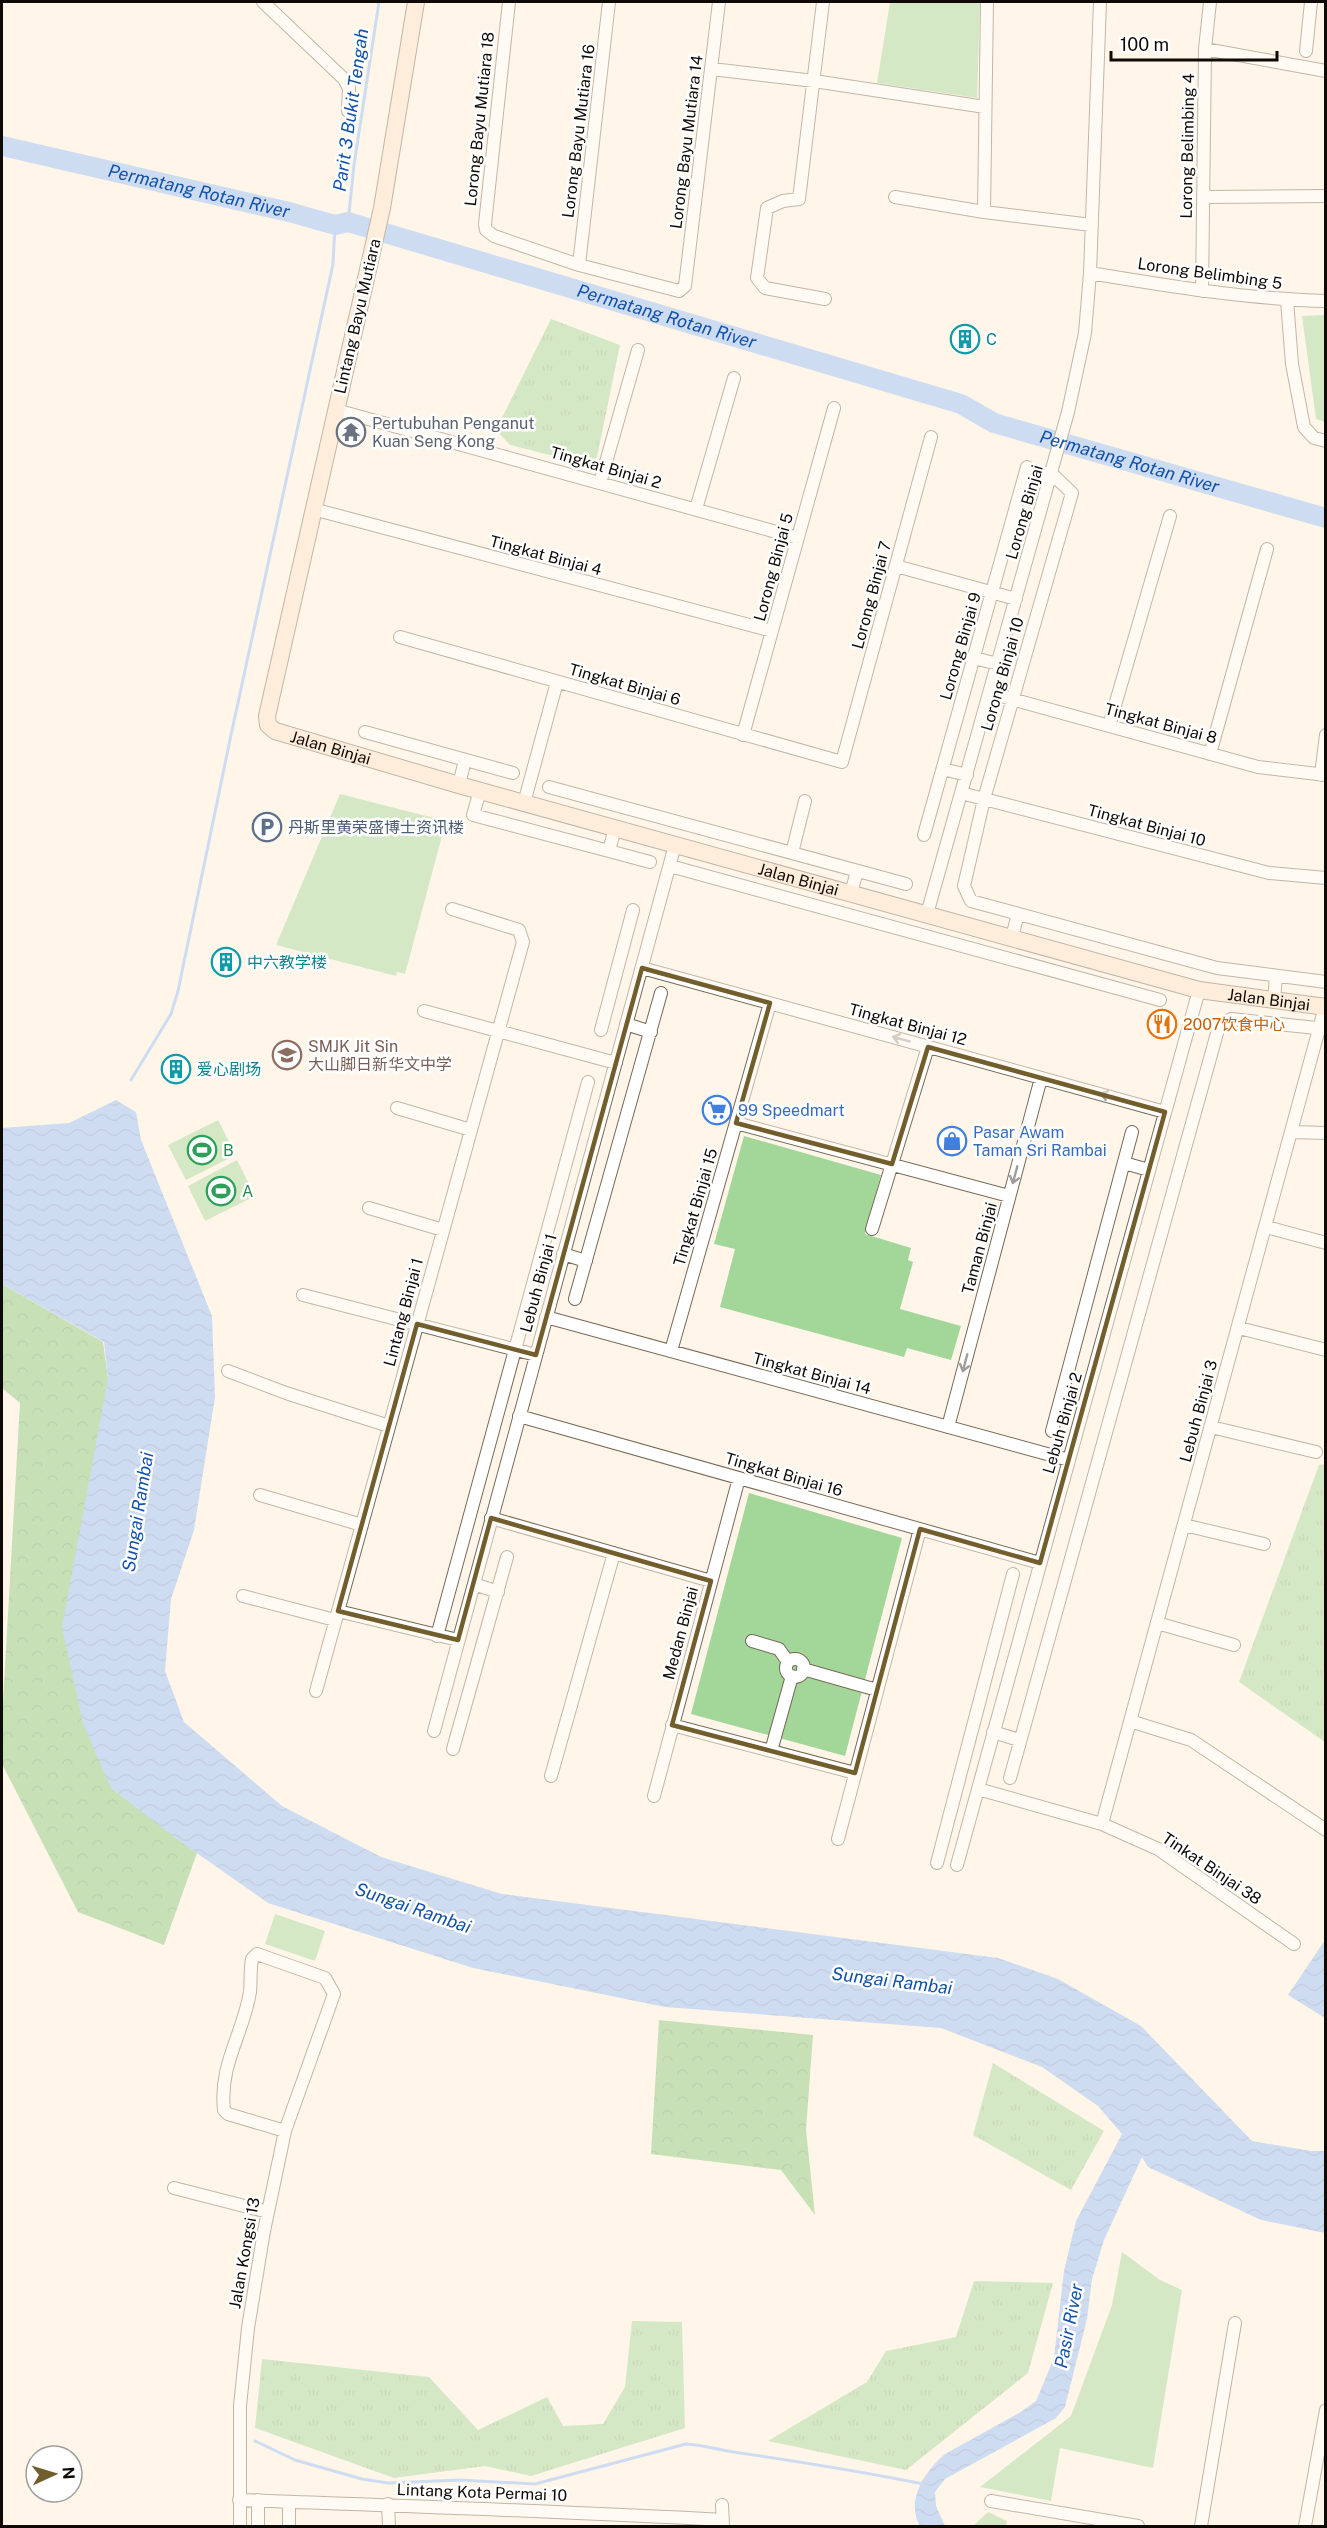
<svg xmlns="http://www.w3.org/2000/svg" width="1327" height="2528" viewBox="0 0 1327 2528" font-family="'Public Sans','Noto Sans SC',sans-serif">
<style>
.grass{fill:url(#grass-tufts)}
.forest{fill:url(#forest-crowns)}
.park{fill:#a3d79a}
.water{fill:url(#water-waves)}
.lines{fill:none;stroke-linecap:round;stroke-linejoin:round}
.stream{stroke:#93bcfb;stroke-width:3}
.river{stroke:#93bcfb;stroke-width:20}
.street-casing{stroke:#776a57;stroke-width:14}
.secondary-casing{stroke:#776a57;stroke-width:18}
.street{stroke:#fff;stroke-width:12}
.secondary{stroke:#fee2cc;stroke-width:16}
.oneway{stroke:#9f9d9b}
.marked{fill:none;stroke:#715e2c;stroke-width:4.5;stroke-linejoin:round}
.labels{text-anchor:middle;stroke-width:5;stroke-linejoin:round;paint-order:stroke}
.street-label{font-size:16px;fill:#0f0a05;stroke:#fff}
.culture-label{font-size:16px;fill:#0d838f;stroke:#fff;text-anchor:start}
.worship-label{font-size:16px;fill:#5b616d;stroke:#fff;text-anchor:start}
.service-label{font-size:16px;fill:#4e5e75;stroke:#fff;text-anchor:start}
.food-label{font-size:16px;fill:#c56008;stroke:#fff;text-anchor:start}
.education-label{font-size:16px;fill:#785e54;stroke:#fff;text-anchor:start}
.shop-label{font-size:16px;fill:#366cbe;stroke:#fff;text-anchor:start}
.leisure-label{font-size:16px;fill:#27864d;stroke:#fff;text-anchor:start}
.water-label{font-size:18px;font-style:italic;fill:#1252aa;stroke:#fff}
</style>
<defs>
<pattern id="grass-tufts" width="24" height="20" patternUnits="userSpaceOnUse" patternTransform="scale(1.5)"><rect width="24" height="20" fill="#a3d79a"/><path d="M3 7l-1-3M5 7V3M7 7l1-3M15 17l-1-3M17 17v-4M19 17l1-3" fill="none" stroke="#8bb783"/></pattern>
<pattern id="forest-crowns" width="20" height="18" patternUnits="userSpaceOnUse" patternTransform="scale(1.5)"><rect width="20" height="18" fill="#83c579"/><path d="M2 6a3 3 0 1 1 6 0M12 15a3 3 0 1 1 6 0" fill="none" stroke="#70a867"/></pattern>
<pattern id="water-waves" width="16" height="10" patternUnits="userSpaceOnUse" patternTransform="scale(1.5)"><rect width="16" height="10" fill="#93bcfb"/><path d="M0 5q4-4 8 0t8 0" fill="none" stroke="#7ea0d6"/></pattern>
</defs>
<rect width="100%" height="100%" fill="#fff5e9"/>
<path class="grass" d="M 551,319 L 620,345 L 597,457 L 585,464 L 510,445 L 496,430 Z
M 1325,1464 L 1326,1464 L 1325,1742 L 1239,1682 L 1319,1465 Z
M 993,2063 L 1104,2131 L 1071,2190 L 973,2135 Z
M 974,2281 L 1053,2283 L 1028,2373 L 906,2470 L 768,2441 L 867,2382 L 886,2351 L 956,2337 Z
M 632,2321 L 682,2322 L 685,2428 L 531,2476 L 485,2466 L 394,2478 L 255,2428 L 262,2359 L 429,2377 L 478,2430 L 547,2397 L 563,2426 L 603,2424 L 625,2387 Z"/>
<path class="forest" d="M 2,1284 L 103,1342 L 108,1378 L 111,1788 L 197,1853 L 164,1945 L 78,1912 L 2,1764 L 2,1719 L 20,1403 L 2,1388 Z
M 659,2020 L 813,2035 L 806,2130 L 815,2215 L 781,2170 L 651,2154 Z"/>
<path class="park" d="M 890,2 L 980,2 L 977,98 L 877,83 Z
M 1325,315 L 1326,315 L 1325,422 L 1316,419 L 1302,316 Z
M 340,794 L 446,821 L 405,974 L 397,972 L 396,976 L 276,945 Z
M 218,1120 L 236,1155 L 186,1180 L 168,1145 Z
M 744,1136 L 881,1175 L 865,1234 L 911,1248 L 908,1260 L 913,1262 L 900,1309 L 961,1326 L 951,1360 L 907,1348 L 904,1357 L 720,1307 L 735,1249 L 714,1244 Z
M 237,1160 L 255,1196 L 205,1221 L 188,1186 Z
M 749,1493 L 902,1538 L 845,1756 L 691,1714 Z
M 275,1914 L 325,1931 L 315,1961 L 265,1944 Z
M 1122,2252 L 1160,2280 L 1182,2290 L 1153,2468 L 1060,2448 L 1051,2501 L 980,2487 L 1071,2416 L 1112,2305 Z
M 988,2512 L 1007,2521 L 1006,2526 L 973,2526 Z"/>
<path class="water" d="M 116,1100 L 136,1112 L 141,1140 L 212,1316 L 215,1397 L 194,1530 L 171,1599 L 165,1671 L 184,1722 L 282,1806 L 381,1857 L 502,1894 L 998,1958 L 1058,1979 L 1141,2026 L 1252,2141 L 1311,2151 L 1325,2151 L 1325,2233 L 1261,2220 L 1148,2167 L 1142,2157 L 1104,2240 L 1092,2279 L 1087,2319 L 1065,2407 L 1056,2418 L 945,2479 L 935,2492 L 936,2506 L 945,2526 L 920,2526 C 905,2501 925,2471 945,2454 L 1019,2413 L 1036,2401 L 1054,2358 L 1064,2271 L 1076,2221 L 1122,2134 L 1098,2106 L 1042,2067 L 941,2028 L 665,2007 L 473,1968 L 268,1903 L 178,1840 L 111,1788 L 83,1724 L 62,1627 L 108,1378 L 104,1342 L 2,1284 L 2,1128 L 69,1123 Z
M 1325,1940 L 1325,2018 L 1288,1995 Z"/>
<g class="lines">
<path class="stream" d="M 348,222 L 354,165 L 379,2
M 131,1080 L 171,1014 L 178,991 L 231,735 L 333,264 L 335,225
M 255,2441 L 295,2460 L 362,2479 L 388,2483 L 460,2480 L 535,2484 L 686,2444 C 705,2445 722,2451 740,2453 C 802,2462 863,2472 924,2484"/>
<path class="river" id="s1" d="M 2,146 L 289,212 L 335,225 L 348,222 L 961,404 L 994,423 L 1326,518"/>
<g class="street-casing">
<path id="street" d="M 263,2 L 344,79 L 349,88 L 348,111
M 509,2 L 485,224 L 486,230 L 494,236 L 579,265 L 679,291 L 685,286 L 719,2
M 823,2 L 799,199 L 783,201 L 767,208 L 757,278 L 765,288 L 825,299
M 1205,49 L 1326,71
M 1306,51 L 1311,2
M 712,69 L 814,81 L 985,107
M 895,197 L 984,212 L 1092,225
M 1203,197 L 1326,196
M 984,212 L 987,2
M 579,265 L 609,2
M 1090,273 C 1168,286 1246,299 1326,301
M 1202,291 L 1205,49 L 1210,2
M 1287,300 L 1292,364 L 1304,427 L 1314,438 L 1326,441
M 336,410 L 798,538
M 1025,474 L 1051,473 L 1072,493 L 984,799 L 964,886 L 971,901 L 1217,968 L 1326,982
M 600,483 L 638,350
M 313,509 L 772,631
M 696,509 L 734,378
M 896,566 L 1016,599
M 400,637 L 842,762 L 931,437
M 974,658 L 998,664
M 990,693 L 1258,767 L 1326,775
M 1109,726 L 1170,516
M 365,732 L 513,773
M 743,735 L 834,408
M 1210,754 L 1267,549
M 943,769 L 967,775
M 1321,775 L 1326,735
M 459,785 L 465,760
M 549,787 L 906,884
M 480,791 L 473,815 L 609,851
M 961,793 L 1269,873 L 1326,878
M 524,803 L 557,682
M 615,828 L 609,851 L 650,862
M 924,835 L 1027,467
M 792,853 L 805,801
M 670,866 L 1160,1000
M 851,893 L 857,871
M 927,914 L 1068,412 L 1085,333 L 1090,273 L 1100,2
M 1012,937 L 1018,914
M 642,968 L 1165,1112
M 1274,1001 L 1276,976
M 424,1011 L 616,1063
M 626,1024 L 651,1032
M 601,1030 L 633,910
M 397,1108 L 471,1130
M 736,1123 L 1009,1196
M 1292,1132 L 1326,1133
M 1124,1163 L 1149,1170
M 369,1208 L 443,1230
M 1266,1227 L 1326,1243
M 872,1229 L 928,1047
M 563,1254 L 586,1261
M 303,1295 L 536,1355
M 575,1299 L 661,993
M 546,1317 L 1069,1460
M 1239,1328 L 1326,1350
M 671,1351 L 770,1003
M 228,1371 L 286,1393 L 389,1426
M 519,1416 L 1040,1563
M 948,1427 L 1041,1078
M 1211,1427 L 1316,1452
M 1052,1431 L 1132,1132
M 260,1495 L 362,1525
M 491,1518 L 711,1581
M 1184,1525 L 1264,1544
M 474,1584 L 498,1592
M 243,1596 L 335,1620
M 338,1611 L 458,1640
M 1157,1623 L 1234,1645
M 437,1636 L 588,1082
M 752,1641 L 779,1649 L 788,1662
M786 1668a9 9 0 1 1 18 0a9 9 0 1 1-18 0Z
M 803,1669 L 877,1690
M 316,1691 L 523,942 L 519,930 L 452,909
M 1130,1721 L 1191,1740 L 1326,1830
M 672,1725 L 855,1773
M 434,1731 L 675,845
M 993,1732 L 1019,1740
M 453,1749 L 507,1557
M 771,1751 L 792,1676
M 551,1776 L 614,1553
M 1010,1778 L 1219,1026 L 1231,1019 L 1326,1029
M 978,1789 L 1102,1824 L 1158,1849 L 1294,1944
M 654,1796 L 739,1478
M 1102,1824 L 1325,1007
M 838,1839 L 920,1529
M 937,1863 L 1013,1574
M 957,1865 L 1199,990
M 174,2188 L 268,2212
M 239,2500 C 400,2506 561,2511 723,2520
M 258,2500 L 258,2526
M 991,2501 L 1138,2526
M 388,2504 L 389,2526
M 722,2505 L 723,2526
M 240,2526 L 240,2406 L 248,2328 L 264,2231 L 285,2131 L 334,1994 L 325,1978 L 257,1954 L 252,1959 C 250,1970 251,1981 250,1992 C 243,2035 219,2064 224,2110 L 228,2114 L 285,2131
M 289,2526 L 289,2502
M 1201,2526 L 1235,2323
M 1305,2526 L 1326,2410"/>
</g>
<g class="secondary-casing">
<g id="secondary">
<path id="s2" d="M 416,2 L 382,208 L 267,716 L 268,725 L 275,731 L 459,785 L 1199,990 L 1326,1007"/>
</g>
</g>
<use href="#street" class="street"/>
<use href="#secondary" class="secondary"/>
</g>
<defs><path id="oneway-shaft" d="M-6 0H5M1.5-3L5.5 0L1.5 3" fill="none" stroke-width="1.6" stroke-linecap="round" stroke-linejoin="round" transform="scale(1.5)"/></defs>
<g class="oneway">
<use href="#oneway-shaft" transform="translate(901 1039) rotate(-165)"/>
<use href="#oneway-shaft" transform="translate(1109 1096) rotate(-165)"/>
<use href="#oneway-shaft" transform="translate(1015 1175) rotate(105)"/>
<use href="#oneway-shaft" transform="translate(965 1363) rotate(105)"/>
</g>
<path d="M0 0H1327V2528H0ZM 642,968 L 770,1003 L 736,1123 L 892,1164 L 928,1047 L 1165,1112 L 1040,1563 L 920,1529 L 855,1773 L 672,1725 L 711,1581 L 491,1518 L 458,1640 L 338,1611 L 417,1324 L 536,1355 Z" fill="#fff5e9" fill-opacity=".55" fill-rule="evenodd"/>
<path class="marked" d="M 642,968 L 770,1003 L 736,1123 L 892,1164 L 928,1047 L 1165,1112 L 1040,1563 L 920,1529 L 855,1773 L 672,1725 L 711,1581 L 491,1518 L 458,1640 L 338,1611 L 417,1324 L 536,1355 Z"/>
<defs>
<g id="building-ring" transform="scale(1.5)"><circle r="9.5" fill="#fff" stroke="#0f9aa8" stroke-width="1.5"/><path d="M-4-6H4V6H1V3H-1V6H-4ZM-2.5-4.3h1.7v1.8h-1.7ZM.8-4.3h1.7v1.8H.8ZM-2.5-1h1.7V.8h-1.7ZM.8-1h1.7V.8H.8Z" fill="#0f9aa8"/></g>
<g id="temple-ring" transform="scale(1.5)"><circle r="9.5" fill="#fff" stroke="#6b7280" stroke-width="1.5"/><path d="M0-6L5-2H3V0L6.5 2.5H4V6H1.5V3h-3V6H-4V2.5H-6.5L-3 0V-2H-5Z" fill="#6b7280"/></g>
<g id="parking-ring" transform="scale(1.5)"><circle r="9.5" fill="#fff" stroke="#5c6f8a" stroke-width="1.5"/><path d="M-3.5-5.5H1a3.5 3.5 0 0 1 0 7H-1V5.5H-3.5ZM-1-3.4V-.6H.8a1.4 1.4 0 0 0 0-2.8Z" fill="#5c6f8a"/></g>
<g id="restaurant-ring" transform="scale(1.5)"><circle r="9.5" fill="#fff" stroke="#e8710a" stroke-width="1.5"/><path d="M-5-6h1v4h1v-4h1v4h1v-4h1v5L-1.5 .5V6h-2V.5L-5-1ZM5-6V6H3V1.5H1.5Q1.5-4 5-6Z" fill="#e8710a"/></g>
<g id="school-ring" transform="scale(1.5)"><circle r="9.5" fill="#fff" stroke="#8d6e63" stroke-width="1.5"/><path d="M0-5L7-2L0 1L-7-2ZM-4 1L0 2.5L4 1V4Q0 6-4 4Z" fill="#8d6e63"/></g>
<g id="supermarket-ring" transform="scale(1.5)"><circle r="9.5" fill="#fff" stroke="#3f7fe0" stroke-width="1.5"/><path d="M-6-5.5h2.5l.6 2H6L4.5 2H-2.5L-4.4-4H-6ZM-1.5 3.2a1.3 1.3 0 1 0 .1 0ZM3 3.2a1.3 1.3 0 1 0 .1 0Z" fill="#3f7fe0"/></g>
<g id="shop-ring" transform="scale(1.5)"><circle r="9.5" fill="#fff" stroke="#3f7fe0" stroke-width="1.5"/><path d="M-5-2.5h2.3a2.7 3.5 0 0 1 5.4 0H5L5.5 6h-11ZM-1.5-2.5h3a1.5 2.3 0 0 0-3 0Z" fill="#3f7fe0"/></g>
<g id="stadium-ring" transform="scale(1.5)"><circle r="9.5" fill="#fff" stroke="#2e9e5b" stroke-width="1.5"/><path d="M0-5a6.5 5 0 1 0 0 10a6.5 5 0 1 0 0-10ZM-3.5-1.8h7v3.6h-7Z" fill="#2e9e5b"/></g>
</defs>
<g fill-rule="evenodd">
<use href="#building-ring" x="965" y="339"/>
<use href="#temple-ring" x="351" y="432"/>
<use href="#parking-ring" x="267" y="827"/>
<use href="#building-ring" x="226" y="962"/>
<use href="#restaurant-ring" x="1162" y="1024"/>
<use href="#school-ring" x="287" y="1055"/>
<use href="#building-ring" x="176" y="1069"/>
<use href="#supermarket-ring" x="717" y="1110"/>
<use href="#shop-ring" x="952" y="1141"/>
<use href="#stadium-ring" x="202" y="1150"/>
<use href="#stadium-ring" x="221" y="1191"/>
</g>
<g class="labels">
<g class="street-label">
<text transform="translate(479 119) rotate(-84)" y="6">Lorong Bayu Mutiara 18</text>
<text transform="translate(578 131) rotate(-83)" y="6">Lorong Bayu Mutiara 16</text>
<text transform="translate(686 142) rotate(-83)" y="6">Lorong Bayu Mutiara 14</text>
<text transform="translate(1187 146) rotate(-89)" y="6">Lorong Belimbing 4</text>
<text transform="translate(1210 273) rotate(8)" y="6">Lorong Belimbing 5</text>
<text transform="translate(357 316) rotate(-77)" y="6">Lintang Bayu Mutiara</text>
<text transform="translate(606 467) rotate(16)" y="6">Tingkat Binjai 2</text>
<text transform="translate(1024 512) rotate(-74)" y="6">Lorong Binjai</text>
<text transform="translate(546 555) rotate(15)" y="6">Tingkat Binjai 4</text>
<text transform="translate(773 567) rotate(-75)" y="6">Lorong Binjai 5</text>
<text transform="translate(871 595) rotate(-75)" y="6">Lorong Binjai 7</text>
<text transform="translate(960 646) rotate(-74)" y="6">Lorong Binjai 9</text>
<text transform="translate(1002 674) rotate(-74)" y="6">Lorong Binjai 10</text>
<text transform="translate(625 684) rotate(16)" y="6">Tingkat Binjai 6</text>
<text transform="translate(1161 723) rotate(15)" y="6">Tingkat Binjai 8</text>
<text dy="6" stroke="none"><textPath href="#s2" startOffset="806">Jalan Binjai</textPath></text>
<text transform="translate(1147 825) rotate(15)" y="6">Tingkat Binjai 10</text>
<text dy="6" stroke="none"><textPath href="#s2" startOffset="1292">Jalan Binjai</textPath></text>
<text dy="6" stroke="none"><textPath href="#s2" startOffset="1778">Jalan Binjai</textPath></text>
<text transform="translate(908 1024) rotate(15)" y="6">Tingkat Binjai 12</text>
<text transform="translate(695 1207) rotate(-74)" y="6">Tingkat Binjai 15</text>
<text transform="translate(979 1248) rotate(-75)" y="6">Taman Binjai</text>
<text transform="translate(538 1283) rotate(-75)" y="6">Lebuh Binjai 1</text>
<text transform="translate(403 1312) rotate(-75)" y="6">Lintang Binjai 1</text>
<text transform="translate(812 1373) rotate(15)" y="6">Tingkat Binjai 14</text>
<text transform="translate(1198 1411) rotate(-75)" y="6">Lebuh Binjai 3</text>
<text transform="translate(1062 1423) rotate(-74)" y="6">Lebuh Binjai 2</text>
<text transform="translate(784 1474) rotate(16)" y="6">Tingkat Binjai 16</text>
<text transform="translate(680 1633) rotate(-75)" y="6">Medan Binjai</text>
<text transform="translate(1212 1868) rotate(34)" y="6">Tinkat Binjai 38</text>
<text transform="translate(244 2253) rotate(-80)" y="6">Jalan Kongsi 13</text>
<text transform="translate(482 2492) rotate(2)" y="6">Lintang Kota Permai 10</text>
</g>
<g class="culture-label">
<text x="986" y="345">C</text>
<text x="247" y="968">中六教学楼</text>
<text x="197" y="1075">爱心剧场</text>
</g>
<g class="worship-label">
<text x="372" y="429">Pertubuhan Penganut<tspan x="372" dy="18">Kuan Seng Kong</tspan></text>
</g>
<g class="service-label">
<text x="288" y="833">丹斯里黄荣盛博士资讯楼</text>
</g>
<g class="food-label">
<text x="1183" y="1030">2007饮食中心</text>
</g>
<g class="education-label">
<text x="308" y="1052">SMJK Jit Sin<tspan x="308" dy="18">大山脚日新华文中学</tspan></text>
</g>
<g class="shop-label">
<text x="738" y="1116">99 Speedmart</text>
<text x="973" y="1138">Pasar Awam<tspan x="973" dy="18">Taman Sri Rambai</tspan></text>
</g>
<g class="leisure-label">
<text x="223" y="1156">B</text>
<text x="242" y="1197">A</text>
</g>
<g class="water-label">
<text transform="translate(351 110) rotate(-82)" y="6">Parit 3 Bukit Tengah</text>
<text dy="6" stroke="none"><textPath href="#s1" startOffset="202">Permatang Rotan River</textPath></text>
<text dy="6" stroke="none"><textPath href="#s1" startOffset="688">Permatang Rotan River</textPath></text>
<text dy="6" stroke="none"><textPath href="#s1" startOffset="1174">Permatang Rotan River</textPath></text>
<text transform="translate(138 1512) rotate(-81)" y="6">Sungai Rambai</text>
<text transform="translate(413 1908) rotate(19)" y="6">Sungai Rambai</text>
<text transform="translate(892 1981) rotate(7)" y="6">Sungai Rambai</text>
<text transform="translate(1069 2326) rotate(-79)" y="6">Pasir River</text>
</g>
</g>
<rect width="1327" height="2528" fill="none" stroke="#0f0a05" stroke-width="6"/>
<g transform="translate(54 2474) rotate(86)"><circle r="28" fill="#ffffff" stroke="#9f9d9b" stroke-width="1.5"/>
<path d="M0-4.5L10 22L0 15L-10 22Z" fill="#715e2c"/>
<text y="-9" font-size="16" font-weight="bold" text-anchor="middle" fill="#0f0a05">N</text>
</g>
<path d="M1111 51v9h166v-9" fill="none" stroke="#0f0a05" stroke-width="3"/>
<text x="1120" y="51" font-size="18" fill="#0f0a05" stroke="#ffffff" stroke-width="4.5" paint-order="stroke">100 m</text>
</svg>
